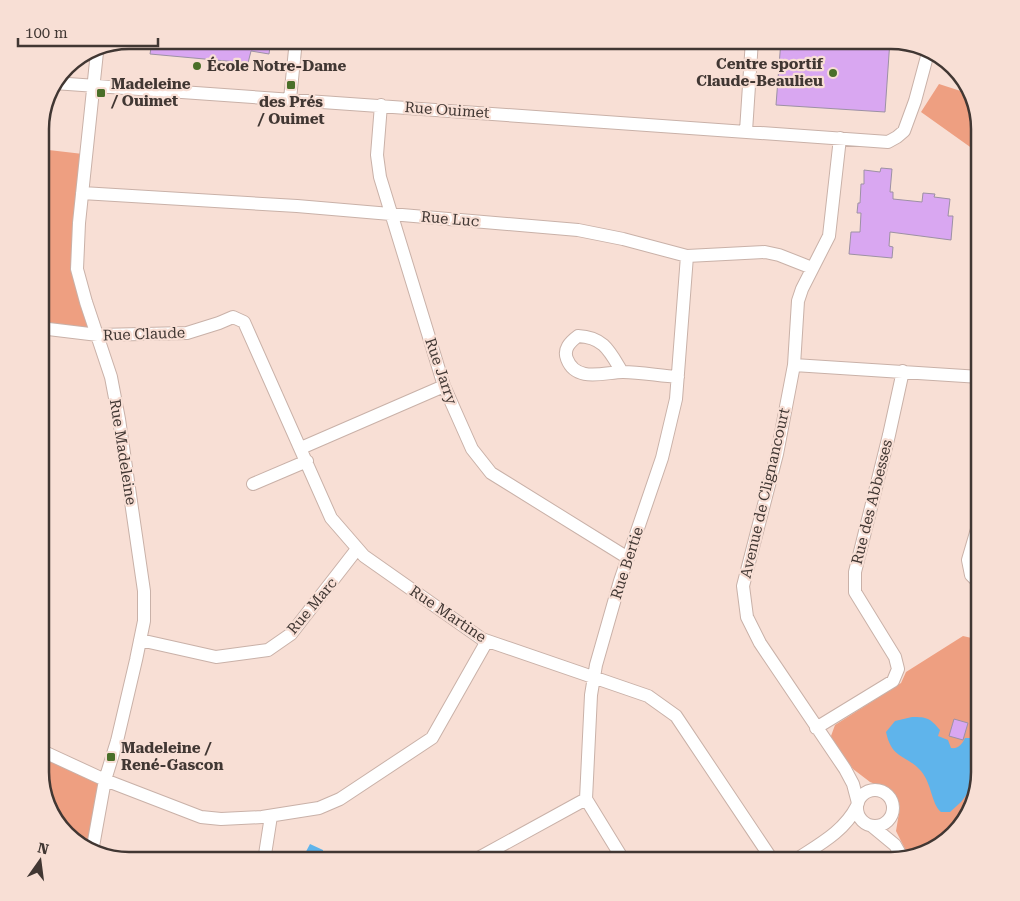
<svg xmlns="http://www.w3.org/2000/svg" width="1020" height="901" viewBox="0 0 1020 901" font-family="'Roboto Serif',serif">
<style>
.green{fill:#ee9f81}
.water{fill:#5fb4eb}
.building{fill:#d9a7f1;stroke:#9d91a4}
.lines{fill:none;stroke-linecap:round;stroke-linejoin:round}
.minor-casing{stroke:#c9b1a8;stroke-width:14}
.minor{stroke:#fff;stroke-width:12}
.poi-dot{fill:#4a6f29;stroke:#f8dfd5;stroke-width:2}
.labels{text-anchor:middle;stroke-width:4.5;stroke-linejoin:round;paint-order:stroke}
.poi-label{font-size:15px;font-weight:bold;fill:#413733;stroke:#f8dfd5;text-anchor:start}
.street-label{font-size:15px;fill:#413733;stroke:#f8dfd5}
.rim{fill:none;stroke:#413733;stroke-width:2.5}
</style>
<rect width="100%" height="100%" fill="#f8dfd5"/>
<path class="green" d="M 939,84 L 973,95 L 980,129 L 980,154 L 921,112 Z
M 40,149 L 83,154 L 73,270 L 98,334 L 40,325 Z
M 963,636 L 980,640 L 980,777 L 956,829 L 922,855 L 909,857 L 896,831 L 900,807 L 895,794 L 888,789 L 870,782 L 853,769 L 832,741 L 831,736 L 835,725 L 901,683 L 906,672 Z
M 40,754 L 100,782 L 87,849 L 66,835 L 40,777 Z"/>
<path class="water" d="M 912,717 C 927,717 930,718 940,730 L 938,736 L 948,740 L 951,748 C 959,749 962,744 965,738 L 980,738 L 980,777 L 961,802 L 950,812 L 941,812 C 931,803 932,784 921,771 C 906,754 892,760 886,732 L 895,721 Z
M 310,844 L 323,850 L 324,861 L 301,861 Z"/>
<path class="building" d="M 129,40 L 271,40 L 269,54 L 251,51 L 248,63 L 150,54 L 151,48 L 126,45 L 126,41 Z
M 781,40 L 890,40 L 885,112 L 776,105 Z
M 881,168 L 892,169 L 890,192 L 893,192 L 893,199 L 922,202 L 923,193 L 935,194 L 934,197 L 950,199 L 948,216 L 953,216 L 951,240 L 890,232 L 889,246 L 893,247 L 892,258 L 849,254 L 851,232 L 860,232 L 861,213 L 857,213 L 858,203 L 860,203 L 861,184 L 864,184 L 864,170 L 880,172 Z
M 954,719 L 968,723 L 963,740 L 949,736 Z"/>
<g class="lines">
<g class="minor-casing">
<path id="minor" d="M 54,83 L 888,142 L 897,137 L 904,131 L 915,101 L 929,49
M 290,99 L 296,40
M 381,105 L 377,155 L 380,177 L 444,386 L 472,449 L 491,473 L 628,558
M 746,131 L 752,40
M 840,138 L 829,236 L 802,289 L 798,301 L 794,365 L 777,454 L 743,586 L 747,617 L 760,643 L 845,769 L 853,784 L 858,803
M 82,193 L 297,206 L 578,230 L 623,239 L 687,256 L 765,252 L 779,255 L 812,268
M 40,328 L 98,335 L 187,333 L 219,323 L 233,317 L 244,322 L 331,518 L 364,556 L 482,639 L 648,696 L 676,716 L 773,861
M 794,365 L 980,377
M 622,372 C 610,352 604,337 578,336 C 570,342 563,349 567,359 C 576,383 605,372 623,372 C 641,372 660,376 678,377
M 301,448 L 444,386
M 253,484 L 307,461
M 980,584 L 971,575 L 968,560 L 980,519
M 140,640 L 216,657 L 268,650 L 291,634 L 357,549
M 816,728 L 893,681 L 898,669 L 895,657 L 855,592 L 855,572 L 889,435 L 903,371
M 40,750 L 105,780 L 201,817 L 221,819 L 262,817 L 319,808 L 340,799 L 432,738 L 487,641
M857 808a18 18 0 1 1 36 0a18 18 0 1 1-36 0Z
M 872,826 L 895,845 L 903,859
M 92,852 L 105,780 L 117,741 L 136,660 L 144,621 L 144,591 L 119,419 L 111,377 L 86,302 L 77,269 L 79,223 L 97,52
M 264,861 L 271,816
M 473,861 L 586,799
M 624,861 L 586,799 L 591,695 L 596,665 L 620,581 L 662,458 L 676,399 L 687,256
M 794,861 C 818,845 844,832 857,806"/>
</g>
<use href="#minor" class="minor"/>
</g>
<g class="poi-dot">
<circle cx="197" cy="66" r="5"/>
<circle cx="833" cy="73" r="5"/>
<rect x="286" y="80" width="10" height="10" rx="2.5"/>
<rect x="96" y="88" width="10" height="10" rx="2.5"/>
<rect x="106" y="752" width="10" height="10" rx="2.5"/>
</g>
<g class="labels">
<g class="poi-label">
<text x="823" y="69" text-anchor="end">Centre sportif<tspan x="823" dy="17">Claude-Beaulieu</tspan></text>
<text x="207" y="71">École Notre-Dame</text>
<text x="111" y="89">Madeleine<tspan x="111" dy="17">/ Ouimet</tspan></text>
<text x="291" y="107" text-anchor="middle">des Prés<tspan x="291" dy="17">/ Ouimet</tspan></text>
<text x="121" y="753">Madeleine /<tspan x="121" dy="17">René-Gascon</tspan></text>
</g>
<g class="street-label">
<text transform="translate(447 110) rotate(4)" y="5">Rue Ouimet</text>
<text transform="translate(450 219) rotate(5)" y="5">Rue Luc</text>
<text transform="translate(144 334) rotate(-2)" y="5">Rue Claude</text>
<text transform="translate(441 371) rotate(71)" y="5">Rue Jarry</text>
<text transform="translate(123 452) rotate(81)" y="5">Rue Madeleine</text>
<text transform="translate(765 493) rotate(-77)" y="5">Avenue de Clignancourt</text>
<text transform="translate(872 502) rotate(-76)" y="5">Rue des Abbesses</text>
<text transform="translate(627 563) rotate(-72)" y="5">Rue Bertie</text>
<text transform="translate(312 606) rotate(-50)" y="5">Rue Marc</text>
<text transform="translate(448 614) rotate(34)" y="5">Rue Martine</text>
</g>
</g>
<path d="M0 0H1020V901H0ZM129 49H891A80 80 0 0 1 971 129V772A80 80 0 0 1 891 852H129A80 80 0 0 1 49 772V129A80 80 0 0 1 129 49Z" fill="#f8dfd5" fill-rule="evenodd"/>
<path class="rim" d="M129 49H891A80 80 0 0 1 971 129V772A80 80 0 0 1 891 852H129A80 80 0 0 1 49 772V129A80 80 0 0 1 129 49Z"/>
<g transform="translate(40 861) rotate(14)" stroke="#f8dfd5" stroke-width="4" paint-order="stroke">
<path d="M0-4L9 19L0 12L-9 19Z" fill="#413733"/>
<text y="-8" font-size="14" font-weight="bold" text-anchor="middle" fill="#413733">N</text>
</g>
<path d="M18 38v8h140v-8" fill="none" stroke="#413733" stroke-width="2.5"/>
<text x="25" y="38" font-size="15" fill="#413733" stroke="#f8dfd5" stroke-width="4" paint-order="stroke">100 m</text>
</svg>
